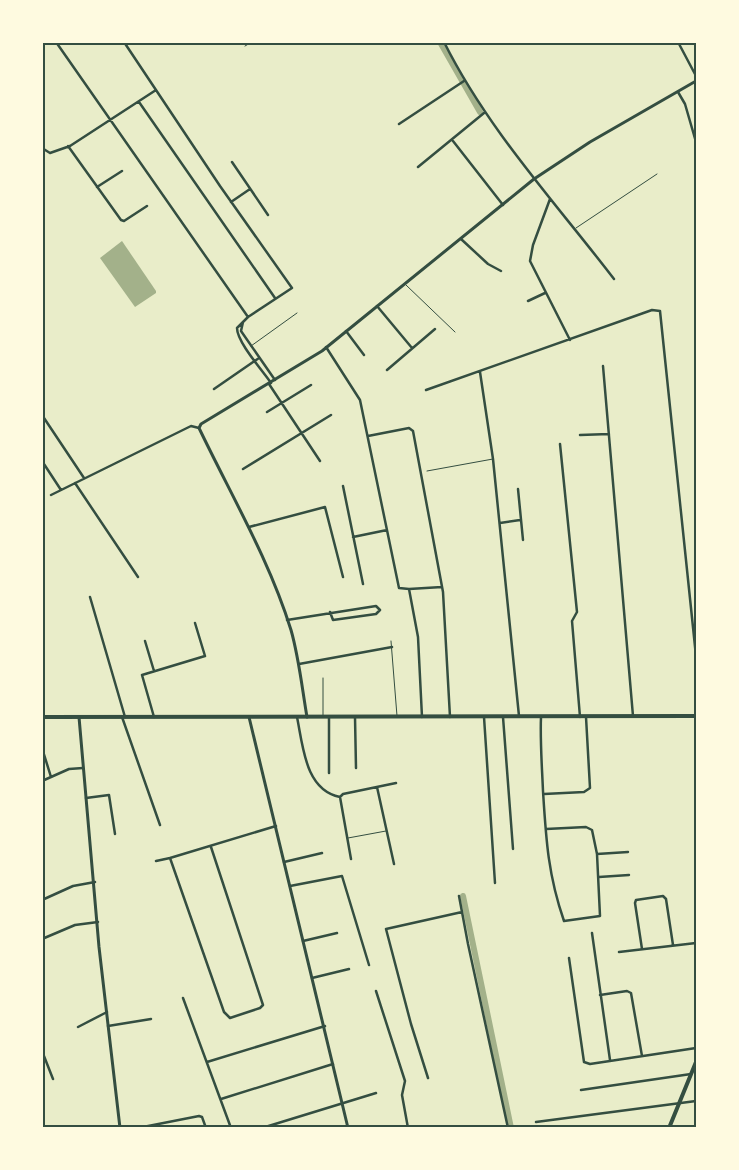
<svg xmlns="http://www.w3.org/2000/svg" width="739" height="1170" viewBox="0 0 739 1170" font-family="'Sofia Sans Condensed',sans-serif">
<style>
.water{fill:#a3b18a}
.lines{fill:none;stroke-linecap:round;stroke-linejoin:round}
.canal{stroke:#a3b18a;stroke-width:6}
.service{stroke:#344e41;stroke-width:1}
.minor{stroke:#344e41;stroke-width:2.5}
.tertiary{stroke:#344e41;stroke-width:3}
.secondary{stroke:#344e41;stroke-width:4}
.neatline{fill:none;stroke:#344e41;stroke-width:2}
</style>
<rect width="100%" height="100%" fill="#e9edc9"/>
<path class="water" d="M 122,241 L 156,291 L 156,293 L 135,307 L 100,258 Z"/>
<g class="lines">
<path class="canal" d="M 440,42 L 480,112
M 463,896 L 511,1128"/>
<path class="service" d="M 245,46 L 252,42
M 576,228 L 657,174
M 406,285 L 455,332
M 251,346 L 297,313
M 427,471 L 493,459
M 391,641 L 397,716
M 323,678 L 323,715
M 348,838 L 386,831"/>
<path class="minor" d="M 56,42 L 248,317
M 124,42 L 220,186 L 292,288 L 248,317 L 237,328 C 237,342 262,370 271,383
M 444,42 C 488,130 555,202 614,279
M 678,42 L 696,76
M 678,92 L 685,104 L 696,142
M 139,102 L 275,298
M 399,124 L 464,81
M 453,141 L 503,205
M 68,146 L 121,220 L 124,221 L 147,206
M 42,148 L 50,153 L 70,146 L 156,90
M 232,162 L 268,215
M 418,167 L 484,113
M 97,187 L 122,171
M 550,199 L 533,245 L 530,261 L 570,340
M 231,202 L 250,189
M 461,239 L 488,264 L 501,271
M 528,301 L 545,293
M 377,306 L 412,348
M 243,322 L 241,331 L 275,380
M 346,331 L 364,355
M 326,347 L 360,400 L 399,588 L 409,589 L 418,637 L 422,717
M 603,366 L 633,716
M 387,370 L 435,329
M 480,372 L 493,459 L 519,716
M 269,384 L 320,461
M 214,389 L 259,358
M 426,390 L 652,310 L 660,311 L 696,656
M 267,412 L 311,385
M 42,415 L 84,478
M 580,435 L 609,434
M 368,436 L 409,428 L 413,431 L 443,592 L 450,717
M 560,444 L 577,612 L 572,621 L 580,717
M 42,461 L 61,490
M 243,469 L 331,415
M 75,483 L 138,577
M 343,486 L 363,584
M 518,489 L 523,540
M 51,495 L 191,426 L 199,428
M 500,523 L 520,520
M 249,527 L 325,507 L 343,577
M 353,537 L 387,530
M 409,589 L 442,587
M 90,597 L 125,717
M 287,620 L 376,606 L 380,610 L 376,614 L 333,620 L 330,612
M 145,641 L 154,671
M 299,664 L 392,647
M 122,717 L 160,825
M 154,717 L 142,675 L 205,656 L 195,623
M 297,717 C 303,746 305,790 340,797
M 355,717 L 356,768
M 484,717 L 495,883
M 503,717 L 513,849
M 541,717 C 540,741 542,767 543,791 C 546,839 548,875 564,921 L 600,916 L 597,854 L 592,830 L 586,827 L 546,829
M 42,748 L 51,777
M 329,773 L 329,717
M 42,781 L 69,769 L 83,768
M 377,787 L 394,864
M 544,794 L 584,792 L 590,788 L 586,717
M 86,798 L 109,795 L 115,834
M 211,847 L 263,1005 L 260,1008 L 230,1018 L 224,1012 L 170,858 L 276,826
M 597,854 L 628,852
M 351,859 L 340,797 L 343,794 L 396,783
M 156,861 L 170,858
M 284,862 L 322,853
M 599,877 L 629,875
M 290,886 L 342,876 L 369,965
M 459,896 L 468,944 L 508,1128
M 42,900 L 73,886 L 95,882
M 592,933 L 610,1060
M 42,939 L 75,925 L 98,922
M 303,941 L 337,933
M 642,949 L 635,903 L 636,900 L 663,896 L 666,899 L 673,945
M 619,952 L 696,943
M 569,958 L 584,1062 L 590,1064 L 696,1048
M 312,978 L 349,969
M 376,991 L 405,1081 L 402,1095 L 408,1128
M 600,995 L 627,991 L 631,993 L 642,1056
M 183,998 L 231,1128
M 108,1026 L 151,1019
M 78,1027 L 107,1012
M 42,1051 L 53,1079
M 207,1062 L 325,1026
M 428,1078 L 411,1024 L 386,929 L 462,912
M 581,1090 L 691,1074
M 221,1099 L 333,1064
M 536,1122 L 696,1101
M 138,1128 L 199,1116 L 202,1117 L 206,1128
M 262,1128 L 376,1093"/>
<path class="tertiary" d="M 79,717 L 99,947 L 120,1128
M 249,717 L 348,1128
M 307,717 C 302,688 299,658 291,630 C 269,559 231,495 199,428 L 201,424 L 322,351 L 534,179 L 590,142 L 696,81"/>
<path class="secondary" d="M 42,717 L 696,716
M 669,1128 L 696,1062"/>
</g>
<rect width="739" height="1170" fill="none" stroke="#fefae0" stroke-width="88"/>
<rect x="44" y="44" width="651" height="1082" class="neatline"/>
</svg>
